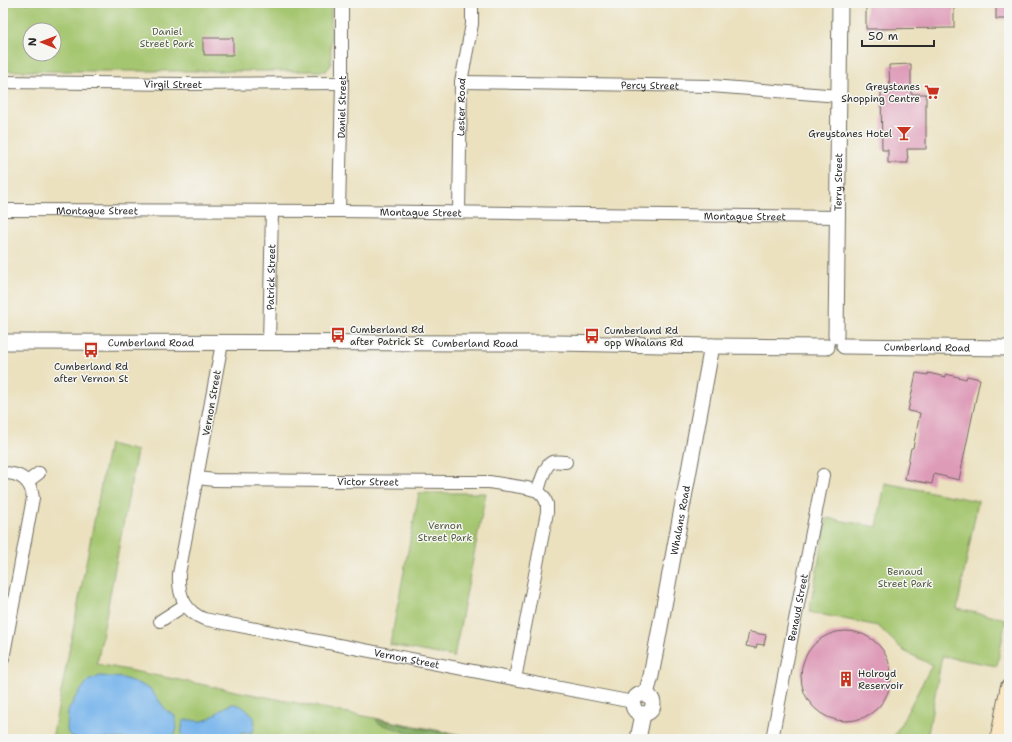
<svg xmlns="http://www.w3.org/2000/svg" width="1012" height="742" viewBox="0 0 1012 742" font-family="'Shantell Sans',sans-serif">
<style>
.green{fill:#a5c66f;stroke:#68784d;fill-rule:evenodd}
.forest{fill:#84ab62;stroke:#586b46}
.water{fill:#79b6ec;stroke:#52708c}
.building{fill:#de9bb8}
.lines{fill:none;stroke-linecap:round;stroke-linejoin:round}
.minor-casing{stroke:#6e6b5f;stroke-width:14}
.tertiary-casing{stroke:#6e6b5f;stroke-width:17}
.secondary-casing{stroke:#6e6b5f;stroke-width:19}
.minor{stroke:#fff;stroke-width:12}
.tertiary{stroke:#fff;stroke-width:15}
.secondary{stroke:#f9e7c3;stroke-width:17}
.labels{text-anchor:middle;stroke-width:3;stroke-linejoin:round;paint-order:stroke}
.park-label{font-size:10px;fill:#505a3f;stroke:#f6f6f2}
.street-label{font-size:10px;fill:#2b2b2b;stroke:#f6f6f2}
.poi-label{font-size:10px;fill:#2b2b2b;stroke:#f6f6f2;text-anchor:start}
</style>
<rect width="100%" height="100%" fill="#f6f6f2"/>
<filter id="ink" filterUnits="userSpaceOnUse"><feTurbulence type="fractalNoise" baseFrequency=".025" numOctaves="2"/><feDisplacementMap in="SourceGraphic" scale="8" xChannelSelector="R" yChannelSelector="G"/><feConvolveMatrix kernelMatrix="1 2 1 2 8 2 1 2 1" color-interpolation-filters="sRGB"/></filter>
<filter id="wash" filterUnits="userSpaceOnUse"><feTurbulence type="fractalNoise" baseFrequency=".012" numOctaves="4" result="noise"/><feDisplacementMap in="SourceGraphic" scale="16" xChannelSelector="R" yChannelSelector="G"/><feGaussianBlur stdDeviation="0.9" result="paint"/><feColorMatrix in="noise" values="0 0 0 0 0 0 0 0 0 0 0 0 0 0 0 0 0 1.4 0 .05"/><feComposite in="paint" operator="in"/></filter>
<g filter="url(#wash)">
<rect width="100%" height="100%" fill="#ebe1bf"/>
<path class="green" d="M 3,3 L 331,3 L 331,65 L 326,71 L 3,71 ZM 30,30 L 54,30 L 54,54 L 30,54 Z
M 109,444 L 137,451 L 97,664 L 482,739 L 52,739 Z
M 885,483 L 978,501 L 957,609 L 1006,619 L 997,666 L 942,656 L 927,739 L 897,739 L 894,737 L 932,665 L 904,651 L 878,626 L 809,612 L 827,518 L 877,527 Z
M 419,493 L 486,493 L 454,657 L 390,645 Z"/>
<path class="forest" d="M 376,719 L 474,739 L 427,739 L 378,723 Z"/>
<path class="water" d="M 100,676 L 123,678 L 140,684 L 151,690 L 166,710 L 175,716 L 177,728 L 175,735 L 172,736 L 171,739 L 74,738 L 69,735 L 67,730 L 68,711 L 75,698 L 88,681 Z
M 232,704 C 239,704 241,706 247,710 C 256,716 256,723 253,732 L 243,733 L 234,738 L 221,739 L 184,737 L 181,734 L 183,721 C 190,718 196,722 202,721 C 213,719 221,707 232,704 Z"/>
<g id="blocks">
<path class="building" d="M 866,3 L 954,3 L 954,28 L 866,29 Z
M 996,3 L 1009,3 L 1009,19 L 996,19 Z
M 203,38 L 233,38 L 233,55 L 204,55 L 204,51 L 203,51 Z
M 911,64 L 911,94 L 926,94 L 926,149 L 907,149 L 908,163 L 888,163 L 888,150 L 882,150 L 881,92 L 890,92 L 889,65 Z
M 916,373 L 928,375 L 928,373 L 946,377 L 946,374 L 966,379 L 967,376 L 980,379 L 959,480 L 934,474 L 932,484 L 905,479 L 911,448 L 913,448 L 920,413 L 908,411 Z
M801 676a45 45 0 1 1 90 0a45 45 0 1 1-90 0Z
M 749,632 L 766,635 L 764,645 L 757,644 L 756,648 L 746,646 Z"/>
</g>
</g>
<g filter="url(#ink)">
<use href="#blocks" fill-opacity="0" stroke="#6e6b5f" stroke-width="1"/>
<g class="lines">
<g class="minor-casing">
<g id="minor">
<path id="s1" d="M 3,82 L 182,84 L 342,83"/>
<path id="s2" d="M 461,82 L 711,86 L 839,96"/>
<path id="s3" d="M 3,210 L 339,211 L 838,217"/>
<path id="s4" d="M 339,211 L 342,83 L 342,3"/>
<path id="s5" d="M 459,212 L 461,82 L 472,24 L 472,3"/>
<path id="s6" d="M 222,343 L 179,574 C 178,594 184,611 204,619 L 633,702"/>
<path id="s7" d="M 269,343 L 272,211"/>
<path d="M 3,473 C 20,473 31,480 33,498 L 3,659"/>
<path id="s8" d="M 198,478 L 214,480 L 450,482 L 489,482 L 527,488 L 538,491 L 544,497 L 547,504 L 547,512 L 515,679"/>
<path d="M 27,482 L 39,473"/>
<path d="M 538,491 C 540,484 545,465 552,462 C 556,461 562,462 566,462"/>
<path d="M 160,621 L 185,605"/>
<path id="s9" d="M 772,739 L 823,475"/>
</g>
</g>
<g class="tertiary-casing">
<g id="tertiary">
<path id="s10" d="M 836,336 L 840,3"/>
<path id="s11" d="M 3,342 L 557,343 L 712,346 L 827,347"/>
<path id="s12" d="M 844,346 L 1009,348"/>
<circle cx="643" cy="704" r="10"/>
<path id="s13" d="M 646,694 L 651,676 L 712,346"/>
<path d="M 638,739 L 643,714"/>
</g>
</g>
<g class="secondary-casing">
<path id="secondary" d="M 999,739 L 1009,688"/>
</g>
<use href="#minor" class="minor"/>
<use href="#tertiary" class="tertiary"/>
<use href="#secondary" class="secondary"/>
</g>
</g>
<defs>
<g id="supermarket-bare" transform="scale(1.2)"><path d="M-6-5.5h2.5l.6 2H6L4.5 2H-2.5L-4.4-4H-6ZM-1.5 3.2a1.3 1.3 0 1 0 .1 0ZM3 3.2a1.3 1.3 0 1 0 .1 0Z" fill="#c8321e" stroke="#f6f6f2" stroke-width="2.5" paint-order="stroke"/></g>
<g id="bar-bare" transform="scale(1.2)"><path d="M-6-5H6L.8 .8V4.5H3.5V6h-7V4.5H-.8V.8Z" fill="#c8321e" stroke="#f6f6f2" stroke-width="2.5" paint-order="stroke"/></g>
<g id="bus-bare" transform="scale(1.2)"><path d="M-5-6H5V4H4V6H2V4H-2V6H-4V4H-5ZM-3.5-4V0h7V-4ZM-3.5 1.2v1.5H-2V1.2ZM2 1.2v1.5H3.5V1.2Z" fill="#c8321e" stroke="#f6f6f2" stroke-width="2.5" paint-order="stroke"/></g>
<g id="building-bare" transform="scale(1.2)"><path d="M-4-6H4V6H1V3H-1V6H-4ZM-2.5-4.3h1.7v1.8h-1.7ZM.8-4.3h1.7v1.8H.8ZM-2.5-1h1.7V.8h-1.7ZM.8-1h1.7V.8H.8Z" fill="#c8321e" stroke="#f6f6f2" stroke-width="2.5" paint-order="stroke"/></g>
</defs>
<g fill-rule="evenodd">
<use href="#supermarket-bare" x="932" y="92"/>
<use href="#bar-bare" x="904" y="133"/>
<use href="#bus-bare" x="338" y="335"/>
<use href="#bus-bare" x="592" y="336"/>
<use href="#bus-bare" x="91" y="350"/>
<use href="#building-bare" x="846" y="679"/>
</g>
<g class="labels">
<g class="park-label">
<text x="167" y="35">Daniel<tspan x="167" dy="12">Street Park</tspan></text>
<text x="445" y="529">Vernon<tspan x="445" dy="12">Street Park</tspan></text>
<text x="905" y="575">Benaud<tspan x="905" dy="12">Street Park</tspan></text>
</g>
<g class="street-label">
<text dy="4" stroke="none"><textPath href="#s1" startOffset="170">Virgil Street</textPath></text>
<text dy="4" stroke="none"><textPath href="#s2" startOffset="189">Percy Street</textPath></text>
<text dy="4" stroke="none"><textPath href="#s4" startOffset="104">Daniel Street</textPath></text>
<text dy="4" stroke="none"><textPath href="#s5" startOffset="105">Lester Road</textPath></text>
<text dy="4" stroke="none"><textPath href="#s10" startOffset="154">Terry Street</textPath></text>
<text dy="4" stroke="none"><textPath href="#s3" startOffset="94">Montague Street</textPath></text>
<text dy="4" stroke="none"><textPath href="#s3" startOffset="418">Montague Street</textPath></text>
<text dy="4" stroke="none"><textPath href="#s3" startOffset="742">Montague Street</textPath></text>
<text dy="4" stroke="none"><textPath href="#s7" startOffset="66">Patrick Street</textPath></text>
<text dy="4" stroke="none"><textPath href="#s11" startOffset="148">Cumberland Road</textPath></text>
<text dy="4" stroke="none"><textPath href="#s11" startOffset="472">Cumberland Road</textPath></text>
<text dy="4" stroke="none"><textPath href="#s12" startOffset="83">Cumberland Road</textPath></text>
<text transform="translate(211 403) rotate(-80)" y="4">Vernon Street</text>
<text dy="4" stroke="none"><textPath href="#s8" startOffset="170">Victor Street</textPath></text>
<text dy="4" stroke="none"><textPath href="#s13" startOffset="177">Whalans Road</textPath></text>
<text dy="4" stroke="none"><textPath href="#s9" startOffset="134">Benaud Street</textPath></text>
<text dy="4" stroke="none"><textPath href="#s6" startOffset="497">Vernon Street</textPath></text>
</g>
<g class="poi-label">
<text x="920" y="90" text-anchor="end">Greystanes<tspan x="920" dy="12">Shopping Centre</tspan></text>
<text x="892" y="137" text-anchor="end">Greystanes Hotel</text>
<text x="350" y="333">Cumberland Rd<tspan x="350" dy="12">after Patrick St</tspan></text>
<text x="604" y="334">Cumberland Rd<tspan x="604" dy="12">opp Whalans Rd</tspan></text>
<text x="91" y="370" text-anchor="middle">Cumberland Rd<tspan x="91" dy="12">after Vernon St</tspan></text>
<text x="858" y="677">Holroyd<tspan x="858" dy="12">Reservoir</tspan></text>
</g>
</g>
<rect width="1012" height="742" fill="none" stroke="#f6f6f2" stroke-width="16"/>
<g transform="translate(42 42) rotate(271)"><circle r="19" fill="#f6f6f2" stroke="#a5a5a2"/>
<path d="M0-3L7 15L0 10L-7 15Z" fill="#c8321e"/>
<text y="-6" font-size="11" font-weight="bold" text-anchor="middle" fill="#2b2b2b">N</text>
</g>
<path d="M862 40v6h72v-6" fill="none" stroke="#2b2b2b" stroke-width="2"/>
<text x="868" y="40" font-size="12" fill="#2b2b2b" stroke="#f6f6f2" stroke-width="3" paint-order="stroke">50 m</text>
</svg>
